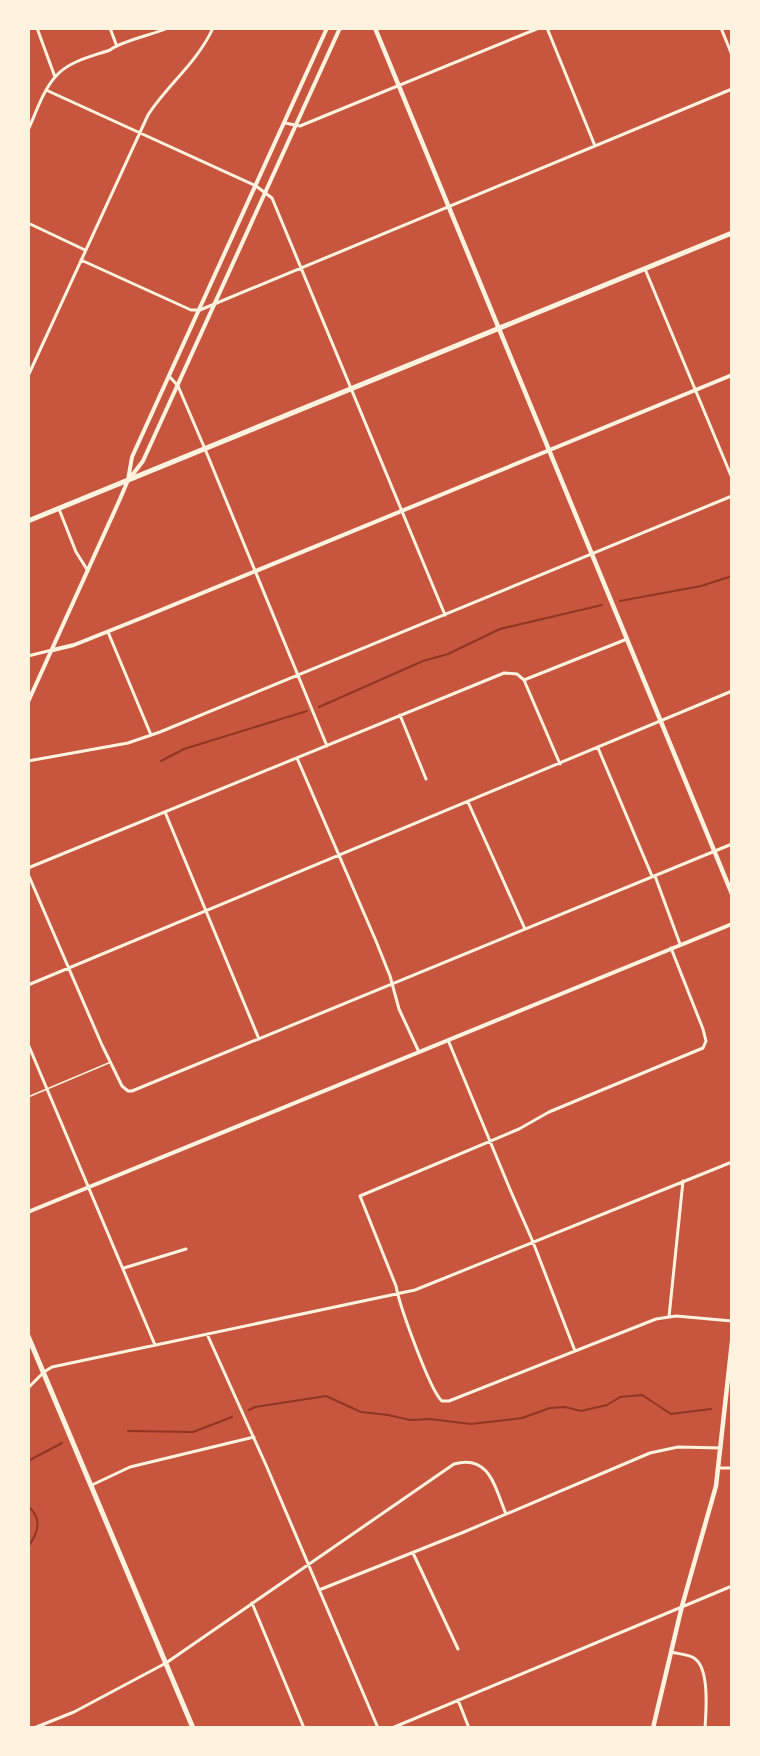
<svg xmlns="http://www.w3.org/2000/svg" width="760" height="1756" viewBox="0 0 760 1756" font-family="Jost,sans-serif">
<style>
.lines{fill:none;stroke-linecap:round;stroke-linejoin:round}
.stream{stroke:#8f3625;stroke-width:2}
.service{stroke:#fff3e0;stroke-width:1.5}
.minor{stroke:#fff3e0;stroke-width:3}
.tertiary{stroke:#fff3e0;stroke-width:4}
.secondary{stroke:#fff3e0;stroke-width:4.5}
.primary{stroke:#fff3e0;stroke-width:5}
</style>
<rect width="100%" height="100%" fill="#c8553d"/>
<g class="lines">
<path class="stream" d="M 620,601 L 701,586 L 732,576
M 319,707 L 423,661 L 448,654 L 500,629 L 602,605
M 161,761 L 184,749 L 307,711
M 249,1410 L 255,1407 L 326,1396 L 361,1412 L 388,1415 L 410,1420 L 430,1419 L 471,1424 L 522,1418 L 550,1408 L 565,1407 L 581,1411 L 607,1405 L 620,1397 L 642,1395 L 671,1414 L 711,1409
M 128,1431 L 193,1432 L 232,1417
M 28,1461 L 62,1443
M 28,1506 C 43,1519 38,1533 28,1547"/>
<path class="service" d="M 28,1097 L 111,1062"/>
<path class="minor" d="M 37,28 L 55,77
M 110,28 L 116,44
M 547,28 L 595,146
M 721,28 L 732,55
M 46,90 L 256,186 L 272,198 L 445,615
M 285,123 L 300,126 L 539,28
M 28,130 C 36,113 43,90 56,76 C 69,61 93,56 110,50 C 121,41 152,35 168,28
M 28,223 L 85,250
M 81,260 L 191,310 L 200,310 L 732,89
M 645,269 L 732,478
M 28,376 L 148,115 C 168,84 197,63 213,28
M 169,376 L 178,386 L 205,449 L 327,746
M 59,509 L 76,552 L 88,571
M 108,632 L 151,735
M 28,656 L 52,650
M 524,680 L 627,639
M 400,715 L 426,779
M 598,748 L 652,876
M 297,758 L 376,941 L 390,976 L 399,1009 L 419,1052
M 28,761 L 128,743 L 160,732 L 732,496
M 468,802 L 525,929
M 165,812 L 259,1039
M 28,868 L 504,673 L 517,674 L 524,680 L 560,764
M 28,874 L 102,1045 L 122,1086 L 128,1091 L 132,1091 L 732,844
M 655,876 L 680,944
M 671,948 L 703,1029 L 706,1041 L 703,1048 L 549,1112 L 519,1129 L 360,1196 L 396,1286 C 399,1304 430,1391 442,1401 L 449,1401 L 656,1319 L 676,1316 L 732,1321
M 28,985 L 732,691
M 448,1040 L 509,1187 L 533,1242 L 575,1351
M 28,1044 L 155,1345
M 124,1268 L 186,1249
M 669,1317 L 683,1181
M 207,1334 L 266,1465 L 378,1728
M 28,1388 L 44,1372 L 52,1367 L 415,1290 L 732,1162
M 719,1468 L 732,1468
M 92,1485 L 130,1467 L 254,1437
M 413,1553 L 458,1649
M 319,1590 L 464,1532 L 650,1453 L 678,1447 L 721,1448
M 252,1603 L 304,1728
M 671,1652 C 678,1654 688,1654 694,1658 C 710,1668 706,1711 705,1728
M 458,1700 L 469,1728
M 34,1728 L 74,1712 L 166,1663 L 454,1464 C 490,1454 495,1488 506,1514
M 392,1728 L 732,1586"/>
<path class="tertiary" d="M 130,478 L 143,461 L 340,28
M 53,650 L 74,645 L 144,617 L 732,375
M 28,702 L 120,499 L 128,480 L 132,457 L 327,28
M 28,1212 L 732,924"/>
<path class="secondary" d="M 375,28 L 732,894
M 653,1728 L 682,1606 L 716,1486 L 732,1342"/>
<path class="primary" d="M 28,521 L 732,233
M 28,1336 L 193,1728"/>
</g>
<rect width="760" height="1756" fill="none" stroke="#fff3e0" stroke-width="60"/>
</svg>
